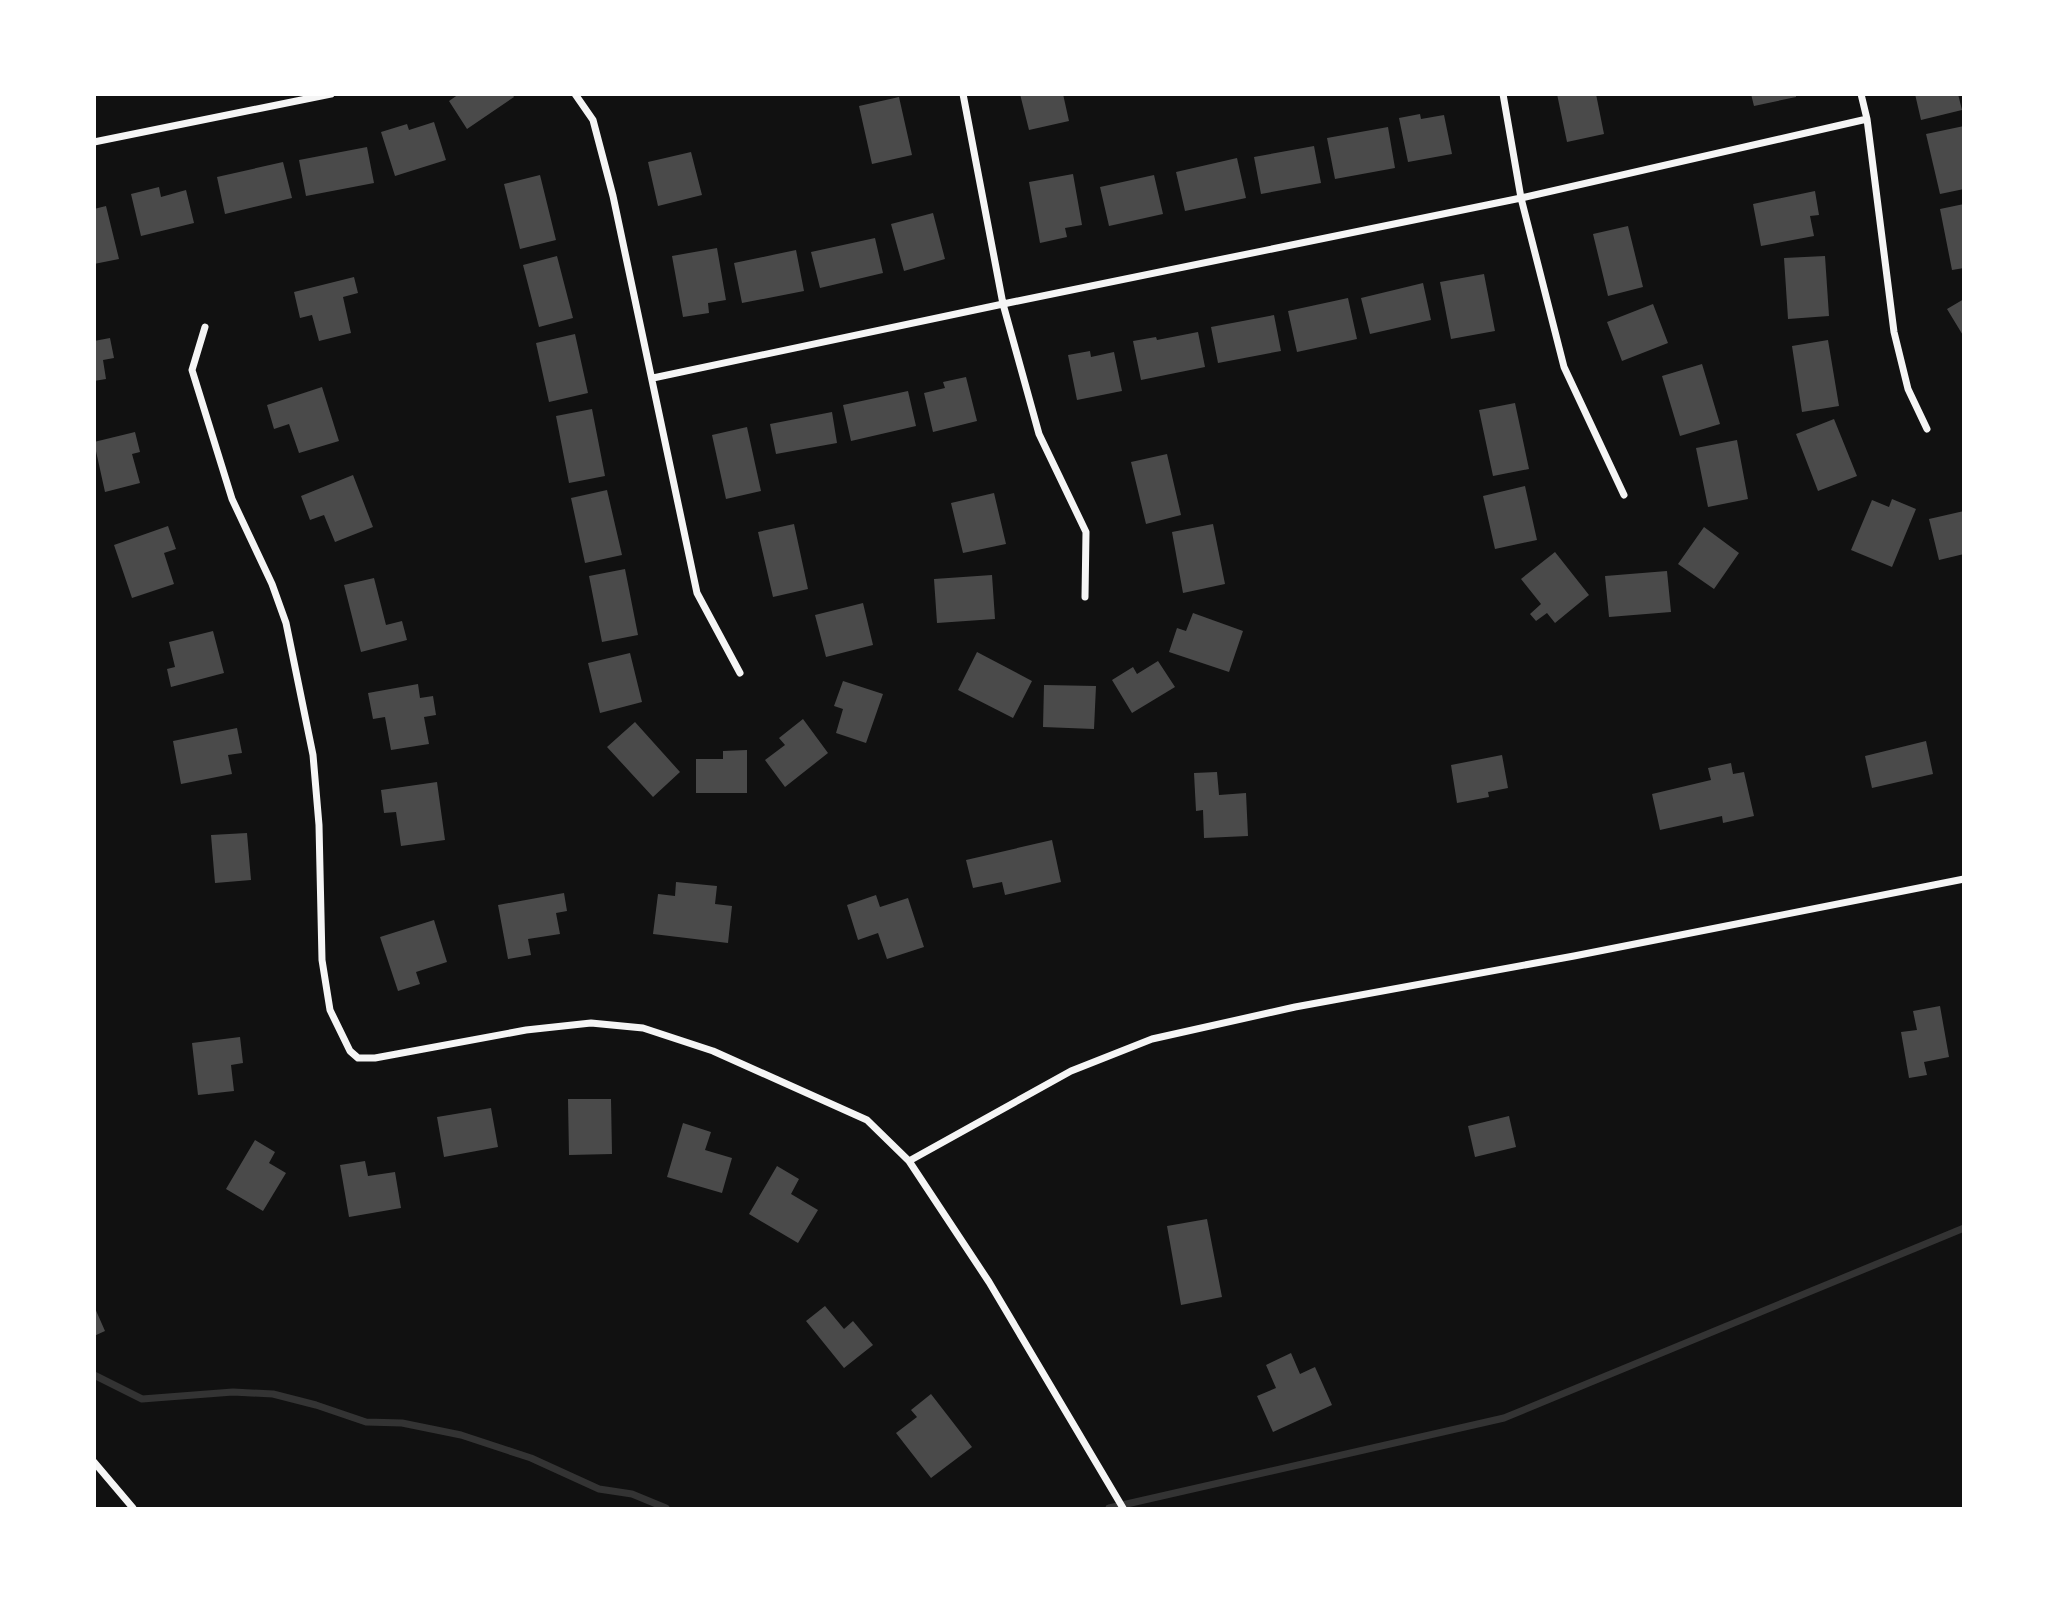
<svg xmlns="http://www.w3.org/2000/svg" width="2058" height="1603" viewBox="0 0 2058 1603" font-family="Manrope,sans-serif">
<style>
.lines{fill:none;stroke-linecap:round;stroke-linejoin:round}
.stream{stroke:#333;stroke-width:7}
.building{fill:#4a4a4a}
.minor{stroke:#f5f5f5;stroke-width:7}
</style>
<rect width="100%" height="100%" fill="#111"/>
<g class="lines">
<path class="stream" d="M 94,1375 L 142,1399 L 233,1392 L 273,1394 L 316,1405 L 366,1422 L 402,1423 L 461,1435 L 531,1458 L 599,1489 L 632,1494 L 666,1508
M 1109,1508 L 1504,1418 L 1964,1228"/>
</g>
<path class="building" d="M 459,94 L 512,94 L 514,97 L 467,129 L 449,101 Z
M 1020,94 L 1063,94 L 1069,121 L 1029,130 Z
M 1557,94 L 1596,94 L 1604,134 L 1567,142 Z
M 1751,94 L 1796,94 L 1796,97 L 1754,106 Z
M 1915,94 L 1958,94 L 1962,110 L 1921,120 Z
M 899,97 L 912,155 L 872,164 L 859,106 Z
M 1420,114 L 1421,119 L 1444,115 L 1452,154 L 1408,162 L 1399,118 Z
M 434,122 L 446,160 L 395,176 L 381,132 L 407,124 L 409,130 Z
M 1964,126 L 1964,189 L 1940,194 L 1926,134 Z
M 1388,127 L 1395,168 L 1335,179 L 1327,138 Z
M 1314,146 L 1321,183 L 1261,194 L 1254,157 Z
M 367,147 L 374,183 L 306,196 L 299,160 Z
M 691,152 L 702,195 L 658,206 L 648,162 Z
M 1237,158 L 1246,198 L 1185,211 L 1176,172 Z
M 283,162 L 292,198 L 225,214 L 217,177 Z
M 1073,174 L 1082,225 L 1065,228 L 1067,237 L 1040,243 L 1029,182 Z
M 540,175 L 556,240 L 520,249 L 504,184 Z
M 1154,175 L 1163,214 L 1109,226 L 1100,187 Z
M 159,187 L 161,197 L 186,190 L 194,223 L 141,236 L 131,194 Z
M 1815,191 L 1819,215 L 1810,216 L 1814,236 L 1761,246 L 1753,204 Z
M 1964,204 L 1964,268 L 1952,270 L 1940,209 Z
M 106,206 L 119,259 L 94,264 L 94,209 Z
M 933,213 L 945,259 L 904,271 L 891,224 Z
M 1628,226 L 1643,287 L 1608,296 L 1593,234 Z
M 875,238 L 883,273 L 820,288 L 811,252 Z
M 717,248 L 726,300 L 708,303 L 709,313 L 683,317 L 672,256 Z
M 796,250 L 804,291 L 742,303 L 734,263 Z
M 557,256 L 573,318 L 539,327 L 523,265 Z
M 1825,256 L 1829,316 L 1788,319 L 1784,258 Z
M 1484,274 L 1495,331 L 1451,339 L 1440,282 Z
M 354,277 L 358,293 L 343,297 L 351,333 L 319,341 L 312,315 L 300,318 L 294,292 Z
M 1423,283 L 1431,320 L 1370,334 L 1361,298 Z
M 1348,298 L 1357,339 L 1297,352 L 1288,311 Z
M 1964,299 L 1964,337 L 1947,309 Z
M 1653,304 L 1668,343 L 1622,361 L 1607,322 Z
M 1274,315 L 1281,351 L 1218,363 L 1211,327 Z
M 1198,332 L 1205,367 L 1141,380 L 1133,341 L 1156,337 L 1157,340 Z
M 575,334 L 588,393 L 549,402 L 536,343 Z
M 110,338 L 114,358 L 103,360 L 106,379 L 94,381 L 94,341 Z
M 1828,340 L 1839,406 L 1802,412 L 1792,346 Z
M 1090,351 L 1091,357 L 1114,352 L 1122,391 L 1077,400 L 1068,355 Z
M 1702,364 L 1720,424 L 1680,436 L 1662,376 Z
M 966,377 L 977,421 L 933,432 L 924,393 L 945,388 L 943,382 Z
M 322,387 L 339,441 L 299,453 L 289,424 L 274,429 L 267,405 Z
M 908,391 L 916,426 L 851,441 L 843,405 Z
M 1515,403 L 1529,469 L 1493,476 L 1479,410 Z
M 592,409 L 605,476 L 569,483 L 556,416 Z
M 832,412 L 837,443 L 776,454 L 770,424 Z
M 1834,419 L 1857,476 L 1818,491 L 1796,434 Z
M 747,427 L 761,491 L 726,499 L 712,435 Z
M 135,432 L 140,452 L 132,454 L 140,483 L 105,492 L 94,442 Z
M 1737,440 L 1748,499 L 1708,507 L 1696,448 Z
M 1167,454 L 1181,515 L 1146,524 L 1131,462 Z
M 353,475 L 373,527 L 335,542 L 324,515 L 310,520 L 301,496 Z
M 1525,486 L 1537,540 L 1495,549 L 1483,496 Z
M 607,490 L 622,555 L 585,563 L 571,498 Z
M 994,493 L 1006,544 L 963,553 L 951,503 Z
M 1892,499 L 1916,509 L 1892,567 L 1851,550 L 1872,500 L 1889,507 Z
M 1964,511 L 1964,554 L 1939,560 L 1929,519 Z
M 794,524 L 808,589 L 773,597 L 758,532 Z
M 1213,524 L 1225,584 L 1183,593 L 1172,532 Z
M 168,526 L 176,549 L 164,553 L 174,584 L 132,598 L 114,545 Z
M 1704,527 L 1739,553 L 1714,589 L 1678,564 Z
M 1555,552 L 1589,595 L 1555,623 L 1547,613 L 1536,621 L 1530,614 L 1541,604 L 1521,579 Z
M 625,569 L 638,635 L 602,642 L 589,576 Z
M 1667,571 L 1671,612 L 1609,617 L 1605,576 Z
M 992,575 L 995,619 L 937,623 L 934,579 Z
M 374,578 L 386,625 L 402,621 L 407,640 L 361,652 L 344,585 Z
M 863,603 L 873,645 L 826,657 L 815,615 Z
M 1193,613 L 1243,631 L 1229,672 L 1169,652 L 1177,628 L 1186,631 Z
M 213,631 L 224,673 L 171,687 L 167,669 L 175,667 L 169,642 Z
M 977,652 L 1032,681 L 1013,718 L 958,690 Z
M 630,653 L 642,702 L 600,713 L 588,663 Z
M 1158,661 L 1175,687 L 1132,713 L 1112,680 L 1133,667 L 1137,674 Z
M 843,681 L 883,694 L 866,743 L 836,733 L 843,709 L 834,706 Z
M 418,684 L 420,698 L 433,696 L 436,715 L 424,717 L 429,744 L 391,750 L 385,717 L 373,719 L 368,693 Z
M 1044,685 L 1096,686 L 1094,729 L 1043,727 Z
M 803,719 L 828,753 L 785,787 L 765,760 L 785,745 L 779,738 Z
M 635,722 L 680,772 L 653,797 L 607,747 Z
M 237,728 L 242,753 L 228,755 L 232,774 L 181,784 L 173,741 Z
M 1926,741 L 1933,774 L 1872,788 L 1865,756 Z
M 747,750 L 747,793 L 696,793 L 696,759 L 723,759 L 723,751 Z
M 1502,755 L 1508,788 L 1488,792 L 1489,797 L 1457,803 L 1451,765 Z
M 1731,763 L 1733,774 L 1744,772 L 1754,816 L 1723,823 L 1722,816 L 1660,830 L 1652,794 L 1711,780 L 1708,768 Z
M 1217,772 L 1219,795 L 1246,793 L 1248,836 L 1204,838 L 1203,810 L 1196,811 L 1194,773 Z
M 437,782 L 445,840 L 401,846 L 396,812 L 384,813 L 381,790 Z
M 247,833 L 251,880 L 215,883 L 211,835 Z
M 1052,840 L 1061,882 L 1005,895 L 1002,882 L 973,888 L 966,860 Z
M 676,882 L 717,886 L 715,904 L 732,906 L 728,943 L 653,934 L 658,894 L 675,896 Z
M 564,893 L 567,911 L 556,913 L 560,934 L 528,939 L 531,955 L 508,959 L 498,905 Z
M 876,895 L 880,907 L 908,898 L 924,947 L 887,959 L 878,933 L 858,940 L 847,905 Z
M 434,920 L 447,962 L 416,972 L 420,984 L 398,991 L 380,937 Z
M 1940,1006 L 1949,1057 L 1924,1062 L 1927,1075 L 1909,1078 L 1901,1032 L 1917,1030 L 1913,1011 Z
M 240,1037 L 243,1063 L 231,1065 L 234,1091 L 198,1095 L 192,1043 Z
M 568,1099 L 611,1099 L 612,1154 L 569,1155 Z
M 491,1108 L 498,1147 L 444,1157 L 437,1117 Z
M 1509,1116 L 1516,1147 L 1475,1157 L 1468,1126 Z
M 683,1123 L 711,1132 L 705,1150 L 732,1158 L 722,1193 L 667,1177 Z
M 255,1140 L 275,1152 L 269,1163 L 286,1173 L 263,1211 L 226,1189 Z
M 365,1161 L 368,1176 L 395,1172 L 401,1208 L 349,1217 L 340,1165 Z
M 777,1166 L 799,1179 L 791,1194 L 818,1210 L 798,1243 L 749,1214 Z
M 1207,1219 L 1222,1297 L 1181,1305 L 1167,1226 Z
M 94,1306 L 105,1331 L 94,1336 Z
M 825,1306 L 844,1329 L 853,1321 L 873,1345 L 844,1368 L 806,1321 Z
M 1291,1353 L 1300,1374 L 1315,1367 L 1332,1405 L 1273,1432 L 1257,1396 L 1276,1388 L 1266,1365 Z
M 931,1394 L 972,1447 L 931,1478 L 896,1433 L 917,1417 L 911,1410 Z"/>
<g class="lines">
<path class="minor" d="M 575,94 L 593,120 L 613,196 L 697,593 L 740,673
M 963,94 L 1003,304 L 1039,434 L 1086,532 L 1085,597
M 1503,94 L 1521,198 L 1564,367 L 1624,495
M 1861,94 L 1867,119 L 1894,332 L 1908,389 L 1927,429
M 94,142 L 331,94
M 205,327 L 192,370 L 232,499 L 272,584 L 286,623 L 313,755 L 319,825 L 322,960 L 330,1010 L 350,1051 L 358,1058 L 375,1058 L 526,1030 L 591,1023 L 643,1028 L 713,1051 L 867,1120 L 909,1161 L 989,1282 L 1123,1508
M 653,378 L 1003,304 L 1521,198 L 1867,119
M 909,1161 L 1071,1071 L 1152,1039 L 1295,1007 L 1574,956 L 1964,879
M 94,1462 L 133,1508"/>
</g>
<rect width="2058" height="1603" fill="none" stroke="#ffffff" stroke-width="192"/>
</svg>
